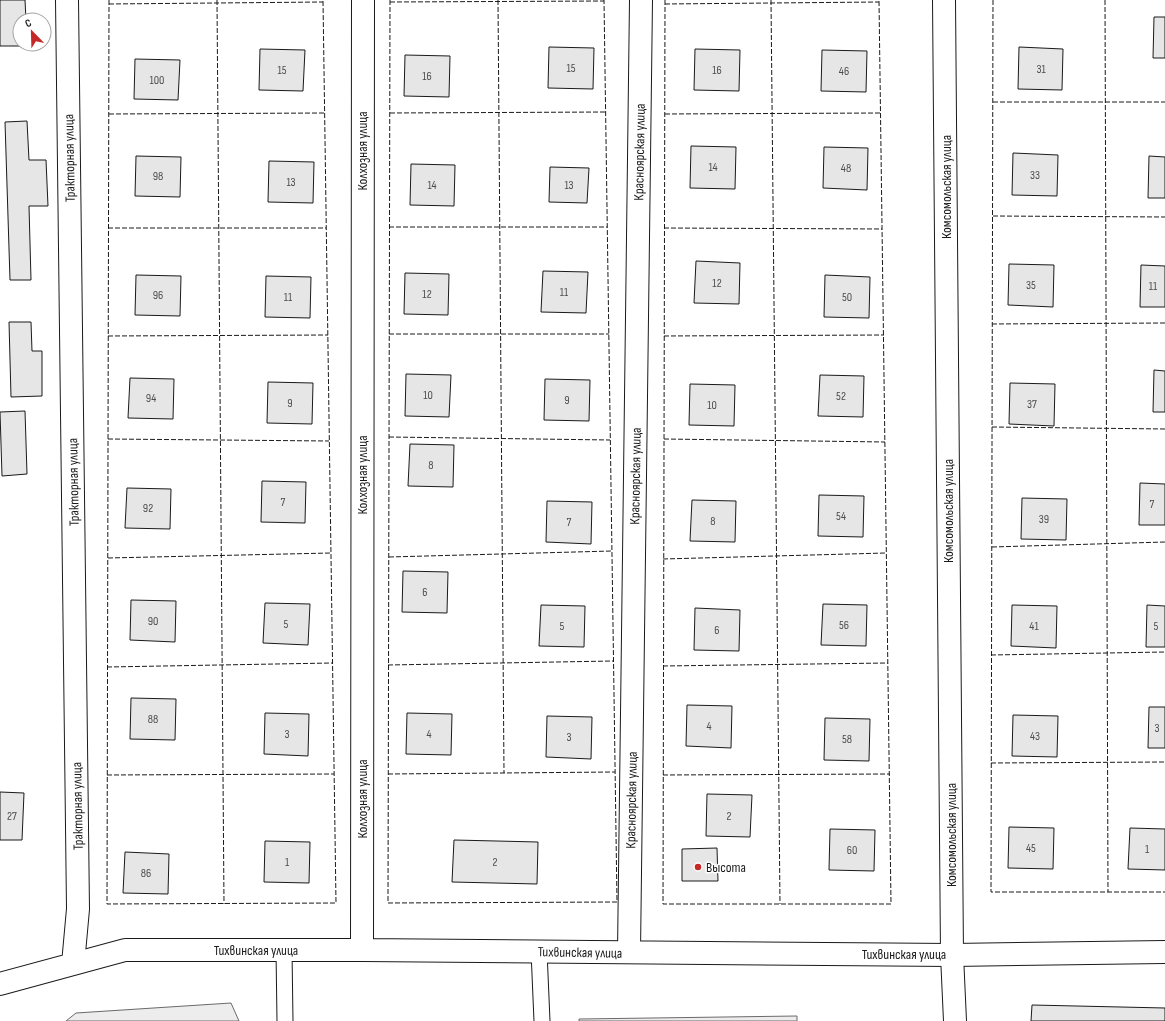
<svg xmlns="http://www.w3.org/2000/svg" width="1165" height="1021" viewBox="0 0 1165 1021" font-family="'Sofia Sans Condensed',sans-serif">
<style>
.built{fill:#ededed;stroke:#6a6a6a}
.building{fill:#e6e6e6;stroke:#1a1a1a}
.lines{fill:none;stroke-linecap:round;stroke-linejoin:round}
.service-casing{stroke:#1a1a1a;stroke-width:17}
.minor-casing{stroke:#1a1a1a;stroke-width:24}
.tertiary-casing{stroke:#1a1a1a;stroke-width:24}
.secondary-casing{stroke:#1a1a1a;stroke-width:24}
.service{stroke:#fff;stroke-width:15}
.minor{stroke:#fff;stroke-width:22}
.tertiary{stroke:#fff;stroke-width:22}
.secondary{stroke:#fff;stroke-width:22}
.fence{stroke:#1a1a1a;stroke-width:1;stroke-dasharray:5 2;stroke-linecap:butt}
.poi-dot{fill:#c62828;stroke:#fff;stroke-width:1.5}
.labels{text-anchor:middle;stroke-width:3;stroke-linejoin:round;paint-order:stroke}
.number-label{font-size:12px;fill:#4d4d4d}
.street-label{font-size:14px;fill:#1a1a1a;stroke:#fff}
.poi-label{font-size:14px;fill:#1a1a1a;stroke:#fff;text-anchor:start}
</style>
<rect width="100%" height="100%" fill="#fff"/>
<path class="built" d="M 231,1003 L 239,1021 L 66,1021 L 76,1013 Z
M 797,1016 L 797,1021 L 579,1021 L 579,1019 Z"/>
<path class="building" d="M 0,0 L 25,0 L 26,20 L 20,20 L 20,44 L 26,44 L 26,46 L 0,46 Z
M 1154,17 L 1165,17 L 1165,58 L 1153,58 Z
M 549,47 L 594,48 L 593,89 L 548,88 Z
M 1019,47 L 1063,49 L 1062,90 L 1018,89 Z
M 260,49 L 305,50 L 303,91 L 259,90 Z
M 695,49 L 740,50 L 739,91 L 694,90 Z
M 822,50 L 867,51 L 866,92 L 821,91 Z
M 405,55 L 450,56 L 449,97 L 404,96 Z
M 135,59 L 180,60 L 178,100 L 134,99 Z
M 27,121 L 29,160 L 46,160 L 48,206 L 29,206 L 31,280 L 10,280 L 5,122 Z
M 691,146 L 736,147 L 735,189 L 690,188 Z
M 824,147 L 868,148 L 867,190 L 823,188 Z
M 1013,153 L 1058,155 L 1057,196 L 1012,195 Z
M 136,156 L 181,157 L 180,197 L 135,196 Z
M 1149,156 L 1165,157 L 1165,198 L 1148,198 Z
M 269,161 L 314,162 L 313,203 L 268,202 Z
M 411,164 L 455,165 L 454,206 L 410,205 Z
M 550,167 L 589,168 L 587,203 L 549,202 Z
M 696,261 L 740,263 L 739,304 L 694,303 Z
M 1009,264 L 1054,265 L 1053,307 L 1008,305 Z
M 1141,265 L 1165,266 L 1165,307 L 1140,307 Z
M 543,271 L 588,272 L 586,313 L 541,312 Z
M 405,273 L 449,274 L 448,315 L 404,314 Z
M 136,275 L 181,276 L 180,316 L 135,315 Z
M 825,275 L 870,277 L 869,318 L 824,317 Z
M 266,276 L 311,277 L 310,318 L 265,317 Z
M 9,322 L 31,322 L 32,351 L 42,351 L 42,396 L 11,397 Z
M 1154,370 L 1165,371 L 1165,412 L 1153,412 Z
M 406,374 L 451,375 L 449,417 L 405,416 Z
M 820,375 L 864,376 L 863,417 L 818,416 Z
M 130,378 L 174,379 L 173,419 L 128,418 Z
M 545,379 L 590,380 L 589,421 L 544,420 Z
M 268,382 L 313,383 L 312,424 L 267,423 Z
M 1010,383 L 1055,384 L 1054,426 L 1009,424 Z
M 690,384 L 735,385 L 734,426 L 689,425 Z
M 25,411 L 27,474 L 2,476 L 0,412 Z
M 410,444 L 454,445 L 453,487 L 408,486 Z
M 262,481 L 306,482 L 305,523 L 261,522 Z
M 1140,483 L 1165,484 L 1165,525 L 1139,525 Z
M 127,488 L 171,489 L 170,529 L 125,528 Z
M 819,495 L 864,496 L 863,537 L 818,536 Z
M 1022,498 L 1067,499 L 1066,540 L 1021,539 Z
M 692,500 L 736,501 L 735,542 L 690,541 Z
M 547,501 L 592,502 L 591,544 L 546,542 Z
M 403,571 L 448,572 L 447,613 L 402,612 Z
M 131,600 L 176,601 L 175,642 L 130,640 Z
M 265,603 L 310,604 L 308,645 L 263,643 Z
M 823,604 L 867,605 L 866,646 L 821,645 Z
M 541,605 L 585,606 L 584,647 L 539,646 Z
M 1012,605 L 1057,606 L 1056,648 L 1011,646 Z
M 1147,605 L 1165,606 L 1165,647 L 1146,647 Z
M 695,608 L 740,610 L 739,651 L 694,650 Z
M 131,698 L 176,699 L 175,740 L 130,739 Z
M 687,705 L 732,706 L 731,748 L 686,746 Z
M 1149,707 L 1165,707 L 1165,748 L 1148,748 Z
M 265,713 L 309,714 L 308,756 L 264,754 Z
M 407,713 L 452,714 L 451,755 L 406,754 Z
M 1013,715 L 1058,716 L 1057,757 L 1012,756 Z
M 547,716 L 592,717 L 591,759 L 546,757 Z
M 825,718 L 870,719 L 869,761 L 824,760 Z
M 0,792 L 24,793 L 22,840 L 0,840 Z
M 707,794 L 752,795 L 750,837 L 706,836 Z
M 1009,827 L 1054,828 L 1053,869 L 1008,868 Z
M 1130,828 L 1165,829 L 1165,870 L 1128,869 Z
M 830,829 L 875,830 L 874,871 L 829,870 Z
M 454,840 L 538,842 L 537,884 L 452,882 Z
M 265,841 L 310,842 L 309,883 L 264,882 Z
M 717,848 L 718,881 L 682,881 L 682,849 Z
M 125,852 L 169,854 L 168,894 L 123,893 Z
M 1032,1005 L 1165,1008 L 1165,1021 L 1031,1021 Z"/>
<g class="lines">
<g class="service-casing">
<path id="service" d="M 284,950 L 285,1021
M 539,951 L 542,1021"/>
</g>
<g class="minor-casing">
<path id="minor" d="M 67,0 L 78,909 L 73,964
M 362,950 L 363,0
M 629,952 L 641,0
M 0,984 L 125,950 L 362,950 L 952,955"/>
</g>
<g class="tertiary-casing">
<path id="tertiary" d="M 952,955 L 1165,952"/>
</g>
<g class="secondary-casing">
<path id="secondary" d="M 944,0 L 952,955 L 955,1021"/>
</g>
<use href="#service" class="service"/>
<use href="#minor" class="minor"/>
<use href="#tertiary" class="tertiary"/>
<use href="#secondary" class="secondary"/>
<path class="fence" d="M 109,0 L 107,904 L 336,903 L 323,0
M 217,0 L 224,904
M 390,0 L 388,903 L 617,902 L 604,0
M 498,0 L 504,773
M 665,0 L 663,904 L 891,904 L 879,0
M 771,0 L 780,904
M 993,0 L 991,892 L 1165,892
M 1105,0 L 1108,892
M 390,2 L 604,1
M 109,4 L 323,2
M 665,4 L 879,2
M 993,102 L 1165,102
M 390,113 L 606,112
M 109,114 L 325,113
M 665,114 L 880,113
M 993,216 L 1165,217
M 389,227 L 607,227
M 108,228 L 326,228
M 664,228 L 882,229
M 992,324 L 1165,323
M 389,334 L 609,334
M 108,336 L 328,335
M 664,336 L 884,335
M 992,427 L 1165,429
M 389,437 L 610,440
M 108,439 L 329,441
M 664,439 L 885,442
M 992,547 L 1165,542
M 389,557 L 612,551
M 108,558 L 331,553
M 663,559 L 886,553
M 991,655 L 1165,652
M 388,665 L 613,661
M 663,666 L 888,663
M 107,667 L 332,663
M 991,763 L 1165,762
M 388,774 L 615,772
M 107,775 L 334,774
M 663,775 L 890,774"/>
</g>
<circle class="poi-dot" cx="698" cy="867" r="4"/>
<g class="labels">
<g class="number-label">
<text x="571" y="72">15</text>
<text x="1041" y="73">31</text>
<text x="282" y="74">15</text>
<text x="717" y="74">16</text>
<text x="844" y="75">46</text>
<text x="427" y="80">16</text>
<text x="157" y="84">100</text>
<text x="713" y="171">14</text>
<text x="846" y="172">48</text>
<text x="1035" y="179">33</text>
<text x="158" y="180">98</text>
<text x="291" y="186">13</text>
<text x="432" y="189">14</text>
<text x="569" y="189">13</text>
<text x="717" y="287">12</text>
<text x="1031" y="289">35</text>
<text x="1153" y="290">11</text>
<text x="564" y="296">11</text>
<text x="427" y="298">12</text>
<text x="158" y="299">96</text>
<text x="288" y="301">11</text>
<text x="847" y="301">50</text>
<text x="428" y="399">10</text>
<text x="841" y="400">52</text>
<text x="151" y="402">94</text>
<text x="567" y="404">9</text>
<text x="290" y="407">9</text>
<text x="1032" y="408">37</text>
<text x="712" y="409">10</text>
<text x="431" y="469">8</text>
<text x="283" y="506">7</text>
<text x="1152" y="508">7</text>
<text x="148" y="512">92</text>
<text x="841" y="520">54</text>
<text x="1044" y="523">39</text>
<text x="713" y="525">8</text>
<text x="569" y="526">7</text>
<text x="425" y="596">6</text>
<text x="153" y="625">90</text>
<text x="286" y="628">5</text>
<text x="844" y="629">56</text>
<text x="562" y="630">5</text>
<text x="1034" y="630">41</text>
<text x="1156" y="630">5</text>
<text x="717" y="634">6</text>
<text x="153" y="723">88</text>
<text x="709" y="730">4</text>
<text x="1157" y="732">3</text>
<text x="287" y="738">3</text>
<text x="429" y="738">4</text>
<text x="1035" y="740">43</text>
<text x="569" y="741">3</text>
<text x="847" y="743">58</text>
<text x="12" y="820">27</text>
<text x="729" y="820">2</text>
<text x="1031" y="852">45</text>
<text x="1147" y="853">1</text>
<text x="852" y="854">60</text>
<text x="287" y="866">1</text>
<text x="495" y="866">2</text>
<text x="146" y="877">86</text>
</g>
<g class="street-label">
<text transform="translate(362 151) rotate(-90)" y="5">Колхозная улица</text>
<text transform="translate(639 152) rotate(-89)" y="5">Красноярская улица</text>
<text transform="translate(69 158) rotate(-91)" y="5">Тракторная улица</text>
<text transform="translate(946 187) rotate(-90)" y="5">Комсомольская улица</text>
<text transform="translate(362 475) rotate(-90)" y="5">Колхозная улица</text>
<text transform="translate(635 476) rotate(-89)" y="5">Красноярская улица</text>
<text transform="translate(73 482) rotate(-91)" y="5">Тракторная улица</text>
<text transform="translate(948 511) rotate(-90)" y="5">Комсомольская улица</text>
<text transform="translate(362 799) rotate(-90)" y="5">Колхозная улица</text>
<text transform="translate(631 800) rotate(-89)" y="5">Красноярская улица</text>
<text transform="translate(77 806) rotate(-91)" y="5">Тракторная улица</text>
<text transform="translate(951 835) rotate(-90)" y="5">Комсомольская улица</text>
<text x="256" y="955">Тихвинская улица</text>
<text transform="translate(580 952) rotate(1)" y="5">Тихвинская улица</text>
<text x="904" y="959">Тихвинская улица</text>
</g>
<g class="poi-label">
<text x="706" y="872">Высота</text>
</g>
</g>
<g transform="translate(32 32) rotate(337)"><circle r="19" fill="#ffffff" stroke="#a3a3a3"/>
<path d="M0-3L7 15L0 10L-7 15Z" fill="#c62828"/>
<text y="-6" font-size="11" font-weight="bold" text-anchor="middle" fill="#1a1a1a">С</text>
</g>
</svg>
